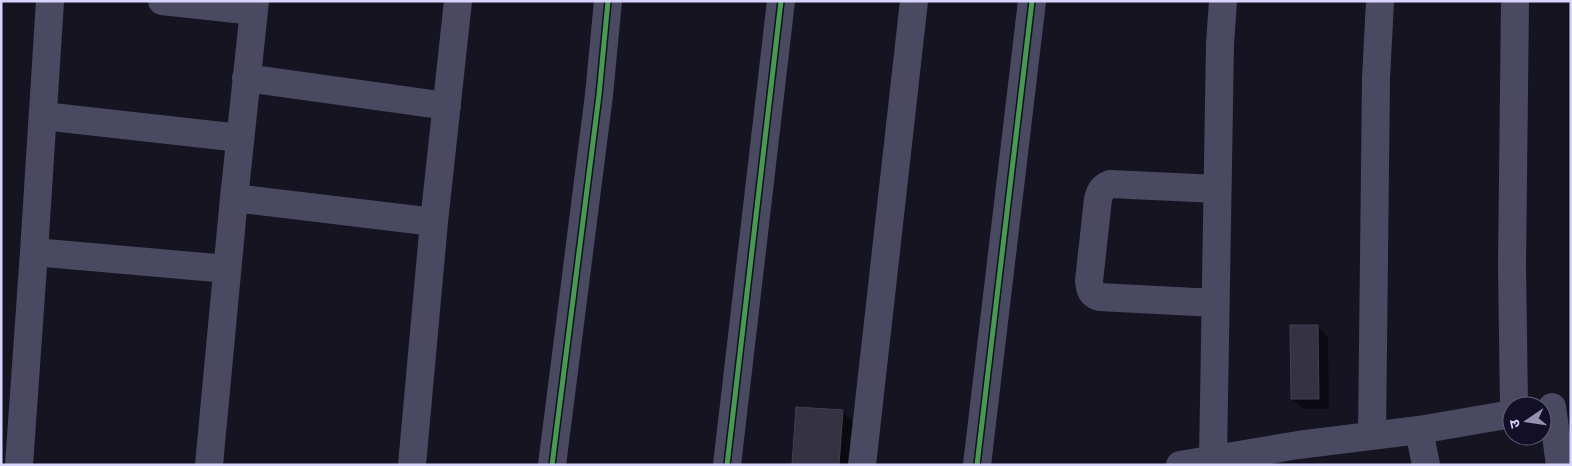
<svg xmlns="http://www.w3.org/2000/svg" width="1572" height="466" viewBox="0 0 1572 466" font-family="'Exo 2','Noto Sans Devanagari',sans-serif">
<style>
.shadow{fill:#0007}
.building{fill:#343243;stroke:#433f54}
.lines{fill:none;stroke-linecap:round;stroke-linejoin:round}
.street{stroke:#4a4962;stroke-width:28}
.cycleway-casing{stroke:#130f26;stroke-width:8}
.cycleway{stroke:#469c4c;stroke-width:5}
</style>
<rect width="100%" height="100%" fill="#161421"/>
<path class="shadow" d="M 1318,326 L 1328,337 L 1329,409 L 1303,409 L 1292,399 Z
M 842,411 L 857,426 L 854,465 L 793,465 Z"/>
<path class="building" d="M 1290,325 L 1318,325 L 1319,399 L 1291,399 Z
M 796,407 L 843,410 L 839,465 L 792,465 Z"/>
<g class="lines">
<path class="street" d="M 162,1 L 254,11
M 246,78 L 447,106
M 43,116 L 240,138
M 234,198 L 434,222
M 34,252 L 227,269
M 1215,303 L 1099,297 C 1091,294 1090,290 1089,281 L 1098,199 C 1101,190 1102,187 1110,184 L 1217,189
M 1514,406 L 1512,266 L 1515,1
M 1552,407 L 1560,465
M 1419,430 L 1426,465
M 1372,436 L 1376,79 L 1380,1
M 1213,459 L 1220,44 L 1223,1
M 19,465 L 34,252 L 50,1
M 209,465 L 234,198 L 255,1
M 412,465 L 434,222 L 458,1
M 552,465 L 599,95 L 608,1
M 727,465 L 781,1
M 862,465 L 914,1
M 977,465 L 1032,1
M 1180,465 L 1298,445 L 1419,430 L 1512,414"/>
<g class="cycleway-casing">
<path id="cycleway" d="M 552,465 L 599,95 L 608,1
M 727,465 L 781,1
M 977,465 L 1032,1"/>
</g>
<use href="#cycleway" class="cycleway"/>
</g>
<rect width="1572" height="466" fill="none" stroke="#d9d4ff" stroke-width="5"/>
<g transform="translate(1527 421) rotate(257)"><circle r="24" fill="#130f26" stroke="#625e7d"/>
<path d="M0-4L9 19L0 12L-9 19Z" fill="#9591b1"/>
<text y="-8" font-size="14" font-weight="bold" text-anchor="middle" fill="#d9d4ff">उ</text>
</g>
</svg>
